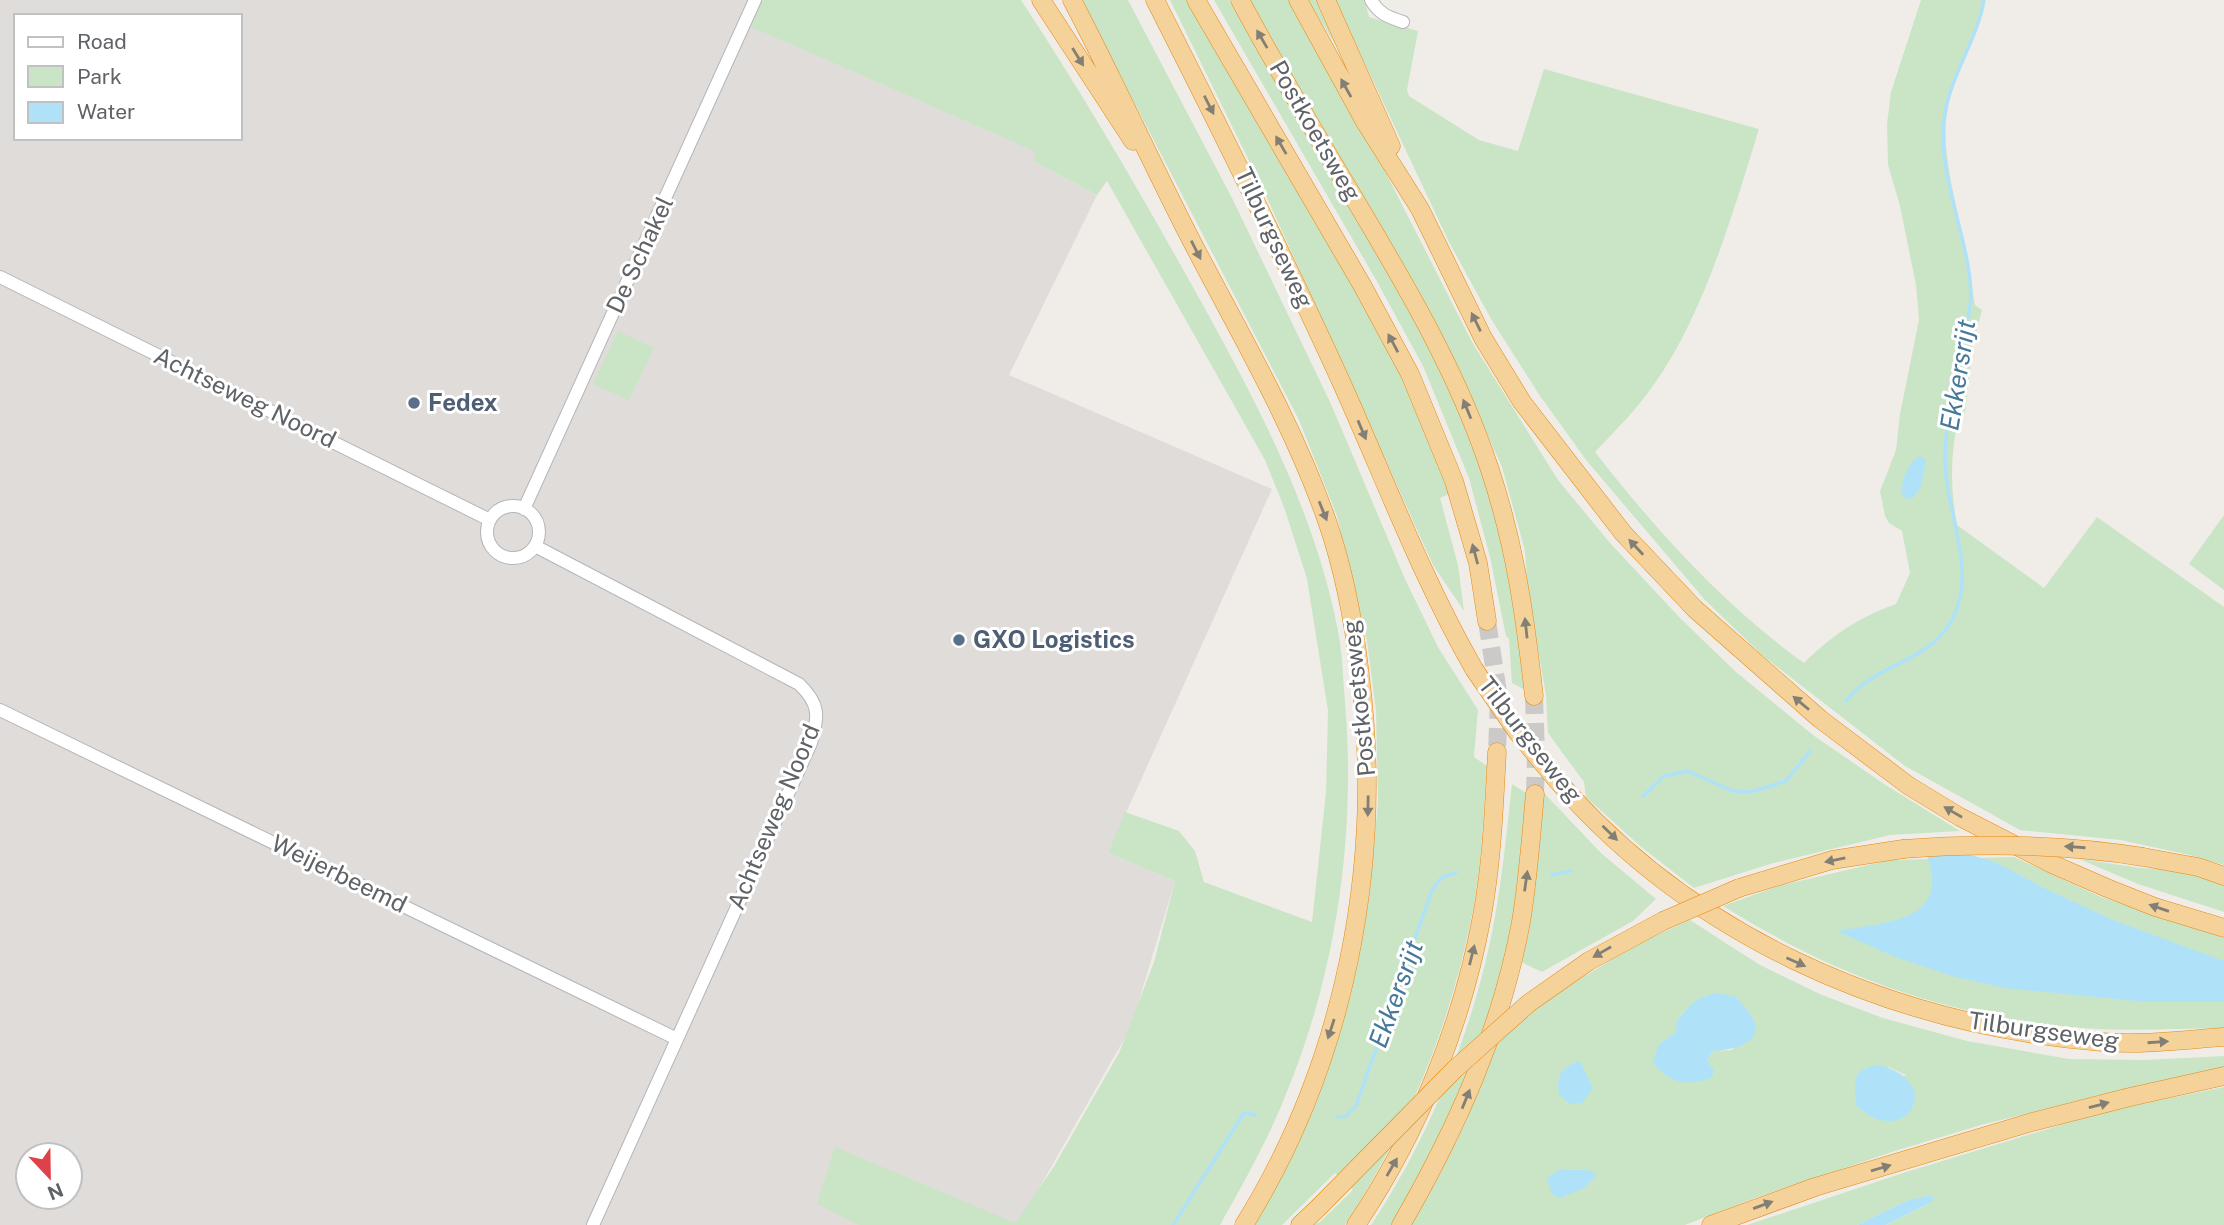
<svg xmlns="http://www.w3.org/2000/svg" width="2224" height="1225" viewBox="0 0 2224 1225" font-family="'Public Sans',sans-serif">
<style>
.industrial{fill:#dfdcda;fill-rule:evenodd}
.green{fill:#cae5c6;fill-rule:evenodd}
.water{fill:#afe2f9}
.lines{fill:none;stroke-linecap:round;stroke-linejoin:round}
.stream{stroke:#afe2f9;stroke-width:3.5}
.highway-tunnel{stroke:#cccac8;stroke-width:18;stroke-dasharray:18 9;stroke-linecap:butt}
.minor-casing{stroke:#b3b5b9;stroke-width:14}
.highway-casing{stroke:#e58812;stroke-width:19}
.minor{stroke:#fff;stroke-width:12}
.highway{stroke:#f5d299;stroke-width:18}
.highway-bridge-casing{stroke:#e58812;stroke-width:19;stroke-linecap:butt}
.highway-bridge{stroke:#f5d299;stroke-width:18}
.oneway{fill:#847f74}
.service-dot{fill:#5c6f8a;stroke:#fff;stroke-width:2.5}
.labels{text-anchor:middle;stroke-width:6;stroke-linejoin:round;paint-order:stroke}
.street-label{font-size:24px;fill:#5f6367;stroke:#fff}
.service-label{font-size:24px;font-weight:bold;fill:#4e5e75;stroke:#fff;text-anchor:start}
.water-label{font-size:26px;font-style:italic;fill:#45799a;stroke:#fff}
</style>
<rect width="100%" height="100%" fill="#f0ede8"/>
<path class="industrial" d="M 0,0 L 762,0 L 752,27 L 1037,152 L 1033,161 L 1097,195 L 1009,375 L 1272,489 L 1108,853 L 1175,881 L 1131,1027 L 1018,1225 L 0,1225 ZM 16,16 L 240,16 L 240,138 L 16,138 ZM 28,1155 L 70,1155 L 70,1197 L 28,1197 Z"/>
<path class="green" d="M 762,0 L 1021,0 C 1081,91 1136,185 1189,280 C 1252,393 1318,513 1340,642 C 1343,662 1343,682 1345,702 C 1356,834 1337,971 1286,1094 C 1268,1140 1244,1182 1220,1225 L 859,1225 L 817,1204 L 835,1147 L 1015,1223 L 1053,1168 L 1119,1053 L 1154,962 L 1175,881 L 1108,853 L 1125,812 L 1179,831 L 1195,851 L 1204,882 L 1312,922 L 1326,792 L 1328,711 L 1307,579 L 1285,510 L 1265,460 L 1107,181 L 1097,195 L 1033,161 L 1036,152 L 751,27 Z
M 1081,0 L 1128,0 L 1233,200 L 1331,404 L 1405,579 L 1438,647 L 1478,710 L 1474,757 L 1487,766 C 1483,816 1482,867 1472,915 C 1449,1030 1408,1127 1345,1225 L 1312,1225 L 1320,1222 L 1353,1190 L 1335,1173 L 1282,1225 L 1252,1225 L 1335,1042 L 1355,972 L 1369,898 L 1378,802 L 1376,711 L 1367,641 L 1337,516 L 1299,420 Z
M 1170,0 L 1188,0 L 1355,289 L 1403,377 L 1449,494 L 1440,498 L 1458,565 L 1464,611 L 1433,565 L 1262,187 Z
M 1214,0 L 1229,0 L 1437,358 L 1484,469 L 1508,556 L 1529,692 L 1512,683 L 1509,639 L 1506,636 L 1490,557 L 1469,478 L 1423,366 L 1375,278 Z
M 1247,0 L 1292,0 L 1365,132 L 1472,342 L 1558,480 L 1610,543 L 1681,619 L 1736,672 L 1813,735 L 1884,784 L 1960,831 L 1890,835 L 1770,864 L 1694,888 L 1640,846 L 1586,797 L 1584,782 L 1548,733 L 1546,695 L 1528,593 L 1525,551 L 1502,467 L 1450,351 L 1402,264 Z
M 1308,0 L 1319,0 L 1351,70 Z
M 1335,0 L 1365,0 L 1369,17 L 1418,31 L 1407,90 L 1409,96 L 1479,140 L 1518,151 L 1544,69 L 1759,129 C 1734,210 1704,314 1655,383 C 1638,408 1616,430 1595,452 C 1656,530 1723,605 1804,663 C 1831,636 1859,617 1896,604 L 1910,573 L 1902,531 L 1889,523 L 1885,516 L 1880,491 L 1896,450 L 1900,414 L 1919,320 L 1916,285 L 1900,206 L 1888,165 L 1887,124 L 1891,92 L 1921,0 L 1985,0 C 1979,39 1953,73 1947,113 C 1942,146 1951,182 1958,215 C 1964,245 1970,275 1975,305 L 1982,310 L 1973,345 L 1965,413 L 1960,413 C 1950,452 1950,486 1957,525 L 2044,588 L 2097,517 L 2224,607 L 2224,865 L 2190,855 L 2120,840 L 2020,830 L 1905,766 L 1762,655 L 1705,600 L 1586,460 L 1538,393 L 1491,319 L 1449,242 Z
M 618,331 L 654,348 L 629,400 L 593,384 Z
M 2224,515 L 2224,590 L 2189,564 Z
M 1512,784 L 1531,796 C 1521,862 1515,931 1496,996 C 1472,1077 1436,1153 1393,1225 L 1371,1225 C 1430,1137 1477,1021 1495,916 C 1503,872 1507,828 1512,784 Z
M 1544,793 L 1601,853 L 1656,899 L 1633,921 L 1542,972 L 1519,961 L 1536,862 Z
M 2014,857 L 2101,897 L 2224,938 L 2224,1028 C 2173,1029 2121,1032 2070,1027 C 1938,1013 1836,976 1723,906 L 1778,886 L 1890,860 Z
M 2079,859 L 2141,868 L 2176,870 L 2224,884 L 2224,912 L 2138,884 Z
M 1690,920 L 1760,965 L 1822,995 L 1883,1018 L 1967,1041 L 2069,1059 L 2144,1060 L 2224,1056 L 2224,1071 L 2120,1090 L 1981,1125 L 1895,1151 L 1750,1200 L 1685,1225 L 1409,1225 L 1440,1174 L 1466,1121 L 1499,1037 L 1556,994 L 1637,944 ZM 1735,996 L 1754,1020 L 1732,1050 L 1712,1051 L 1707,1061 L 1659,1044 L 1677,1032 L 1677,1020 L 1688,1008 ZM 1888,1067 L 1906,1075 L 1856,1105 ZM 1561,1169 L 1588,1170 L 1584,1188 L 1573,1191 Z
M 2224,1087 L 2224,1225 L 1886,1225 L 1930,1203 L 1906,1201 L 1857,1225 L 1747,1225 L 1903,1173 L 2103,1112 Z"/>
<path class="water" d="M 1919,456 L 1926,460 L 1921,486 L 1913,498 L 1907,499 L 1902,494 C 1900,481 1908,464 1919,456 Z
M 1920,840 L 1995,862 L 2048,890 L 2113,920 L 2224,961 L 2224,1002 L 2146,1002 L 2005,988 L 1955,977 L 1895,957 L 1837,931 C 1896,921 1959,920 1920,840 Z
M 1715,993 L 1735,996 C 1741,1003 1749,1010 1753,1019 C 1765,1045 1729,1050 1712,1051 L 1707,1061 L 1714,1070 L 1712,1078 C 1686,1086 1669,1084 1653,1062 L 1659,1044 L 1676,1032 L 1677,1020 L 1688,1008 L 1698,999 Z
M 1580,1061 L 1593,1088 L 1582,1103 L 1570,1104 L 1559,1095 C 1556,1076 1561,1067 1580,1061 Z
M 1878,1065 C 1949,1081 1904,1153 1856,1105 C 1854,1082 1852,1068 1878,1065 Z
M 1561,1169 L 1588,1170 L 1597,1175 L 1584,1188 L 1560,1198 L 1552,1194 L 1547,1178 Z
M 1931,1195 L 1934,1198 L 1930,1203 L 1886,1225 L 1857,1225 L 1906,1201 Z"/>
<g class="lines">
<path class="stream" d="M 1846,701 C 1874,663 1931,663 1953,618 C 1978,567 1944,510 1945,456 C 1946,418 1956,379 1963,341 C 1966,326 1971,309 1971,294 C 1969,236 1938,180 1944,121 C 1948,78 1977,42 1984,0
M 1643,796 L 1664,776 L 1687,771 L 1733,791 L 1751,792 L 1786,781 L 1810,751
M 1551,875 L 1571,871
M 1337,1117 L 1346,1116 L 1356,1106 L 1432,890 L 1442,877 L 1456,873
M 1173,1225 L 1244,1113 L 1256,1115"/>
<path class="highway-tunnel" d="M 1487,621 L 1499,699 L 1497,752
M 1534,696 L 1536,753 L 1535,794"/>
<g class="minor-casing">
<path id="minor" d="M 1371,0 C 1379,14 1388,17 1403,22
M 0,277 L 490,520
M487 532a26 26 0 1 1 52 0a26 26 0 1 1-52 0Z
M 524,509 L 755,0
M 535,546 L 799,684 C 820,704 819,716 811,743 L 593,1225
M 0,710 L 677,1039"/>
</g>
<g class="highway-casing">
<path id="highway" d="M 1041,0 L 1133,141
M 1072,0 C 1113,78 1149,158 1189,236 C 1237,329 1292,421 1327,521 C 1344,570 1354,623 1360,675 C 1384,865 1345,1062 1244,1225
M 1155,0 C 1220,128 1284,256 1343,386 C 1386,482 1422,578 1474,669
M 1196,0 L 1362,285 L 1410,374 L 1454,481 L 1478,563 L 1487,621
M 1240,0 C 1276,67 1315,133 1354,198 C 1405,284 1457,371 1489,467 C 1515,544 1525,616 1534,696
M 1298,0 L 1365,122 L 1420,209 L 1483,338 L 1522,402 L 1623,533 L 1695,609 L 1820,719 L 1909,786 L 1960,817 L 2052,864 L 2107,888 L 2155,907 L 2224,928
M 1326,0 L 1391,146
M 1545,766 C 1683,934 1888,1025 2102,1042 C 2143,1045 2183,1040 2224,1037
M 2143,857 L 2198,867 L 2224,876
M 1739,888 L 1832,860 L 1903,849
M 1529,1003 L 1589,961 L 1663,921
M 1300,1225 L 1318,1208
M 1356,1225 C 1418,1133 1462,1025 1482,916 C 1492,862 1494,807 1497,752
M 1401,1225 C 1456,1130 1501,1030 1521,922 C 1528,880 1531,837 1535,794
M 1711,1225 L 1815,1187 L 2032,1122 L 2130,1097 L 2224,1076"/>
</g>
<use href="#minor" class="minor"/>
<use href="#highway" class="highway"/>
<g class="highway-bridge-casing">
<path id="highway-bridge" d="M 1474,669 L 1518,733 L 1545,766
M 1903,849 C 1984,843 2063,844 2143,857
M 1663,921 L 1739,888
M 1318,1208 L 1455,1069 L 1529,1003"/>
</g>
<use href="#highway-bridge" class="highway-bridge"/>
</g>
<defs><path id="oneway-solid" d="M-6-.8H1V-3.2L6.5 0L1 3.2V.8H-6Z" transform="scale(1.75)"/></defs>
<g class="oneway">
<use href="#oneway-solid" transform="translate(1262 39) rotate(-120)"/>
<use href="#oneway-solid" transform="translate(1078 57) rotate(58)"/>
<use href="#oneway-solid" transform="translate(1346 88) rotate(-119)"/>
<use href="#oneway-solid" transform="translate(1209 105) rotate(63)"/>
<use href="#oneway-solid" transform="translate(1281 145) rotate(-120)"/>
<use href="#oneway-solid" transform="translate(1196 250) rotate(63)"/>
<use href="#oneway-solid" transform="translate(1476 322) rotate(-116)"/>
<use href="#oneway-solid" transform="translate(1393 343) rotate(-118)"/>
<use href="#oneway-solid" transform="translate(1467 409) rotate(-112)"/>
<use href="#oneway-solid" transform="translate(1362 430) rotate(67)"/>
<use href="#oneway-solid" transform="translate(1323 511) rotate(68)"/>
<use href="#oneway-solid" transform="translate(1636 547) rotate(-133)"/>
<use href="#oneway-solid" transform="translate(1475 554) rotate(-105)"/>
<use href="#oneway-solid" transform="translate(1526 628) rotate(-96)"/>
<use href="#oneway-solid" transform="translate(1801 703) rotate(-140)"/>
<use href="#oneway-solid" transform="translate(1368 806) rotate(91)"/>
<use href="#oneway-solid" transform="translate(1953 812) rotate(-150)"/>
<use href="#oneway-solid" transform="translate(1610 833) rotate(44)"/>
<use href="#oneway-solid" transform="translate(2075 847) rotate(-176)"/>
<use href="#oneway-solid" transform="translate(1835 860) rotate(168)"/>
<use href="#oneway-solid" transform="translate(1526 881) rotate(-82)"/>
<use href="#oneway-solid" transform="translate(2159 908) rotate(-161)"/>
<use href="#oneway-solid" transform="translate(1602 952) rotate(150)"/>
<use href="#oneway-solid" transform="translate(1472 955) rotate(-76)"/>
<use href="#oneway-solid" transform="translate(1796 962) rotate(24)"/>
<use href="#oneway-solid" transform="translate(1331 1029) rotate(108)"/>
<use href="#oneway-solid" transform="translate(2158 1042) rotate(-4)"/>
<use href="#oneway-solid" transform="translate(1466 1099) rotate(-68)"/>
<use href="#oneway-solid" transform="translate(2099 1105) rotate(-15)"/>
<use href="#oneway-solid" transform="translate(1392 1167) rotate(-60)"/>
<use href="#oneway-solid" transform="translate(1881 1168) rotate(-16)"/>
<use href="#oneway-solid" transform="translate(1763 1205) rotate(-20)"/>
</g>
<g class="service-dot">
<circle cx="414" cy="403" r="7"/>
<circle cx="959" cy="640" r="7"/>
</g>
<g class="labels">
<g class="street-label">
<text transform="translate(1315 131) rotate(60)" y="8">Postkoetsweg</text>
<text transform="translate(1274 238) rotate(65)" y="8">Tilburgseweg</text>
<text transform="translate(640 255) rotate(-65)" y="8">De Schakel</text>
<text transform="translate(245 398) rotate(26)" y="8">Achtseweg Noord</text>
<text transform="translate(1359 698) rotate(-96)" y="8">Postkoetsweg</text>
<text transform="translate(1530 740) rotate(52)" y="8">Tilburgseweg</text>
<text transform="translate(774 817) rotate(-67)" y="8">Achtseweg Noord</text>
<text transform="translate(339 874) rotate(26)" y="8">Weijerbeemd</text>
<text transform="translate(2044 1031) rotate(8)" y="8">Tilburgseweg</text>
</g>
<g class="service-label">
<text x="428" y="411">Fedex</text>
<text x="973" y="648">GXO Logistics</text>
</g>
<g class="water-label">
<text transform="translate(1958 375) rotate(-81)" y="9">Ekkersrijt</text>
<text transform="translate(1396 994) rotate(-70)" y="9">Ekkersrijt</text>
</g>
</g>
<rect x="14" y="14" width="228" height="126" fill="#ffffff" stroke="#bfc1c2" stroke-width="2"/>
<rect x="28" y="37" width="35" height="10" fill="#ffffff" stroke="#bfc1c2" stroke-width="2"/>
<text x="77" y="49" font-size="21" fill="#5f6367">Road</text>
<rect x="28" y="66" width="35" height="21" fill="#cae5c6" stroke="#bfc1c2" stroke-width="2"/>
<text x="77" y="84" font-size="21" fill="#5f6367">Park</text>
<rect x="28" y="102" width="35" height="21" fill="#afe2f9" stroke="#bfc1c2" stroke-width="2"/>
<text x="77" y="119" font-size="21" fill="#5f6367">Water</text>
<g transform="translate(49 1176) rotate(158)"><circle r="33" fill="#ffffff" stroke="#bfc1c2" stroke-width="2"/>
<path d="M0-5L12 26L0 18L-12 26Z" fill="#dd4149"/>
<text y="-10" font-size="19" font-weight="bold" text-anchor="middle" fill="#5f6367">N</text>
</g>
</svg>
